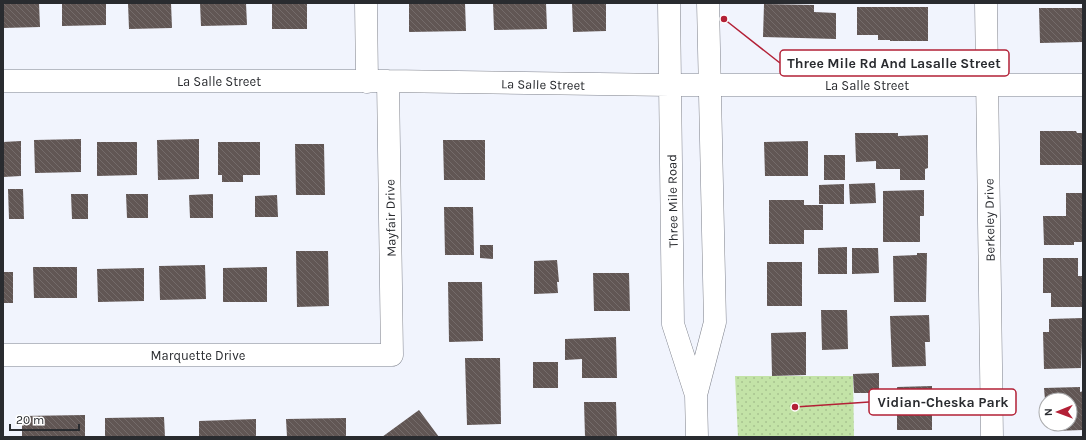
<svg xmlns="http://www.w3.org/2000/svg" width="1086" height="440" viewBox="0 0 1086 440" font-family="Karla,sans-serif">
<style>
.park{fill:url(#park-dots)}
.building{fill:url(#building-back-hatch)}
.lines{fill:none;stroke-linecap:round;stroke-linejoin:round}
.minor-casing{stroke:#7f828c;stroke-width:23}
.minor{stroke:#fff;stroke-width:22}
.labels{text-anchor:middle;stroke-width:4;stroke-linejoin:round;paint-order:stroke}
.street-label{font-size:13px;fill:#292b2f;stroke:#fff}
.leader{fill:none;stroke:#b32036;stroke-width:1.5}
.callout-dot{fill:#b32036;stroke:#fff;stroke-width:1.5}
.callout{fill:#fff;stroke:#b32036;stroke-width:1.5}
.callout-label{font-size:14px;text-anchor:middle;font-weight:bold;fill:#292b2f}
</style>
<defs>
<pattern id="park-dots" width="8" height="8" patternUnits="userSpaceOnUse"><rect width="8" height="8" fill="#c3e3a7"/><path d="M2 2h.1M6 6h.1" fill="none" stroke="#a8c390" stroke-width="1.8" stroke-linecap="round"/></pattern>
<pattern id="building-back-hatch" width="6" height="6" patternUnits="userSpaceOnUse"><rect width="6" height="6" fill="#615654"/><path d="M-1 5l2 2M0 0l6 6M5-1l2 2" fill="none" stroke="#746b6a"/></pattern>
</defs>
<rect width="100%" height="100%" fill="#f1f4fd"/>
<path class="park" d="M 735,376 L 853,376 L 854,437 L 738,437 Z"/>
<path class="building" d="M 3,3 L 39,3 L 40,27 L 3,28 Z
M 62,3 L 106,3 L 106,25 L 62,26 Z
M 128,3 L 171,3 L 172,28 L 129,29 Z
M 200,3 L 246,3 L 247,25 L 201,26 Z
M 272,3 L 307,3 L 307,29 L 272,29 Z
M 409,3 L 465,3 L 466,31 L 409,32 Z
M 493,3 L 546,3 L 547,29 L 494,30 Z
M 572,3 L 606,3 L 606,31 L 573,32 Z
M 764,4 L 814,5 L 814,12 L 836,13 L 836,39 L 763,37 Z
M 857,7 L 928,7 L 928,41 L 890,41 L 890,40 L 878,40 L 878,35 L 857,35 Z
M 1039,8 L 1083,8 L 1083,42 L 1040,43 Z
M 1040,131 L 1076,131 L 1077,133 L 1083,133 L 1083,165 L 1040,165 Z
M 855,133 L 898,133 L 898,136 L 928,135 L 928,168 L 925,169 L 925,180 L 900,180 L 900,169 L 876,169 L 876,161 L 856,162 Z
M 81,139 L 81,172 L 35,173 L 34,140 Z
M 199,139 L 199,179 L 158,180 L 157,140 Z
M 443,140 L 485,140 L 485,180 L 444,180 Z
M 21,141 L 21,176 L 3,177 L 3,142 Z
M 808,141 L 808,176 L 765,176 L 764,142 Z
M 97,142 L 137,142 L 137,175 L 97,176 Z
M 218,142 L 260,142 L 260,175 L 243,175 L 243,182 L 222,182 L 222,175 L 218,175 Z
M 295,144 L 324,144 L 325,195 L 296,195 Z
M 824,155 L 845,155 L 845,180 L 824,180 Z
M 875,183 L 876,203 L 850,204 L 849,184 Z
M 844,184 L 844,204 L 819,204 L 819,185 Z
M 8,189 L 23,189 L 24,219 L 9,219 Z
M 924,190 L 924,216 L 920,216 L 920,242 L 883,242 L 883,191 Z
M 1066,193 L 1083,193 L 1083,242 L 1074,242 L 1074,245 L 1044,245 L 1043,216 L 1066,216 Z
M 71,194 L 88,194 L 88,219 L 72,219 Z
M 126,194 L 148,194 L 148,218 L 127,218 Z
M 213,194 L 213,218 L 190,218 L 189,195 Z
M 277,195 L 278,217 L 255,217 L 255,196 Z
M 769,200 L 804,200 L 804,205 L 823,205 L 823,230 L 804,230 L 804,244 L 769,244 Z
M 444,207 L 473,207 L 474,255 L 445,255 Z
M 480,245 L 493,245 L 493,259 L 480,258 Z
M 847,247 L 847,274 L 818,274 L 818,248 Z
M 852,248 L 878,248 L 879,273 L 852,274 Z
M 296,251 L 328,251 L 329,306 L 297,307 Z
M 917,253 L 927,253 L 926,302 L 894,302 L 893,256 L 917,255 Z
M 1043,258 L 1078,258 L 1078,276 L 1083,276 L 1083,307 L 1051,307 L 1051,293 L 1043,293 Z
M 557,260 L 559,282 L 557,282 L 558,293 L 534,294 L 534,261 Z
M 767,262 L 802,262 L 802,306 L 767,306 Z
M 205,265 L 206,299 L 160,300 L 159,266 Z
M 33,267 L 77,267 L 77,298 L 34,298 Z
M 267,267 L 267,302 L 223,302 L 223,268 Z
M 144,268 L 144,301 L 98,302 L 97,269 Z
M 3,272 L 13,272 L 13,303 L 3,303 Z
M 593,273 L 629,273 L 630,311 L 594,311 Z
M 448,282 L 482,282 L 483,341 L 449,342 Z
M 821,310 L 847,310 L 848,349 L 822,350 Z
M 929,315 L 930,342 L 925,342 L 926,366 L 892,367 L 890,316 Z
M 1083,318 L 1081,368 L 1044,369 L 1043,332 L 1049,332 L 1049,319 Z
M 806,332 L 806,375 L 772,376 L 771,333 Z
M 616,337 L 617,378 L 582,378 L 582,359 L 565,360 L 565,339 Z
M 465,358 L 500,358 L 501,424 L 467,425 Z
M 533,362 L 558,362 L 558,388 L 533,388 Z
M 879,373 L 879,393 L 854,393 L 853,374 Z
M 932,386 L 932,430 L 897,430 L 897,387 Z
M 1080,387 L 1080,392 L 1083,391 L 1083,430 L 1053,431 L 1052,424 L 1070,424 L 1070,400 L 1045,400 L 1044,388 Z
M 584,402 L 616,402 L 617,437 L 585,437 Z
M 419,410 L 439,437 L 382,437 Z
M 85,415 L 85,437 L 22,437 L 22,416 Z
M 164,417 L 165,437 L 105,437 L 105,418 Z
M 346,418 L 346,437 L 287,437 L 286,419 Z
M 256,419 L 256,437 L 199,437 L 199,421 Z"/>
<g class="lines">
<g class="minor-casing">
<path id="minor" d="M 366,3 L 367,82
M 669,3 L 673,324 L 696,395 L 697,437
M 986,3 L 992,437
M 3,81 L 388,81 L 670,85 L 1083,85
M 3,355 L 392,355 L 388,81
M 696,395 L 715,322 L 708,3"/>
</g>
<use href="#minor" class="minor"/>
</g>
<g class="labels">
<g class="street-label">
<text x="219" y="86">La Salle Street</text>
<text transform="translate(543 84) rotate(1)" y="5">La Salle Street</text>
<text x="867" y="90">La Salle Street</text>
<text transform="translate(672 201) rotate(-91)" y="5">Three Mile Road</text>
<text transform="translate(390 218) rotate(-91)" y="5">Mayfair Drive</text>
<text transform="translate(989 220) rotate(-91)" y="5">Berkeley Drive</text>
<text x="198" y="360">Marquette Drive</text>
</g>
</g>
<path class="leader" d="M724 19L780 63M795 407L869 402"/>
<g class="callout-dot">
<circle cx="724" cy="19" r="4"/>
<circle cx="795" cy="407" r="4"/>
</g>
<g class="callout">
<rect x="780" y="50" width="229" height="26" rx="4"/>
<rect x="869" y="389" width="147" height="26" rx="4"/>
</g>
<g class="callout-label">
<text x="894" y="68">Three Mile Rd And Lasalle Street</text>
<text x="943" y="407">Vidian-Cheska Park</text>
</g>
<rect width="1086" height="440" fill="none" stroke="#292b2f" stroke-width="8"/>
<g transform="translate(1058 412) rotate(269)"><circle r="19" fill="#ffffff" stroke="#a9aaac"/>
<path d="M0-3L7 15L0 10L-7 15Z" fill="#b32036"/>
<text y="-6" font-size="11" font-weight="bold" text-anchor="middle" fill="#292b2f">N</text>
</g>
<path d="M10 424v6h69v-6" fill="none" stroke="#292b2f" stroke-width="2"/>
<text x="16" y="424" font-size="12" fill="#292b2f" stroke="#ffffff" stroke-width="3" paint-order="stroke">20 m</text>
</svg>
